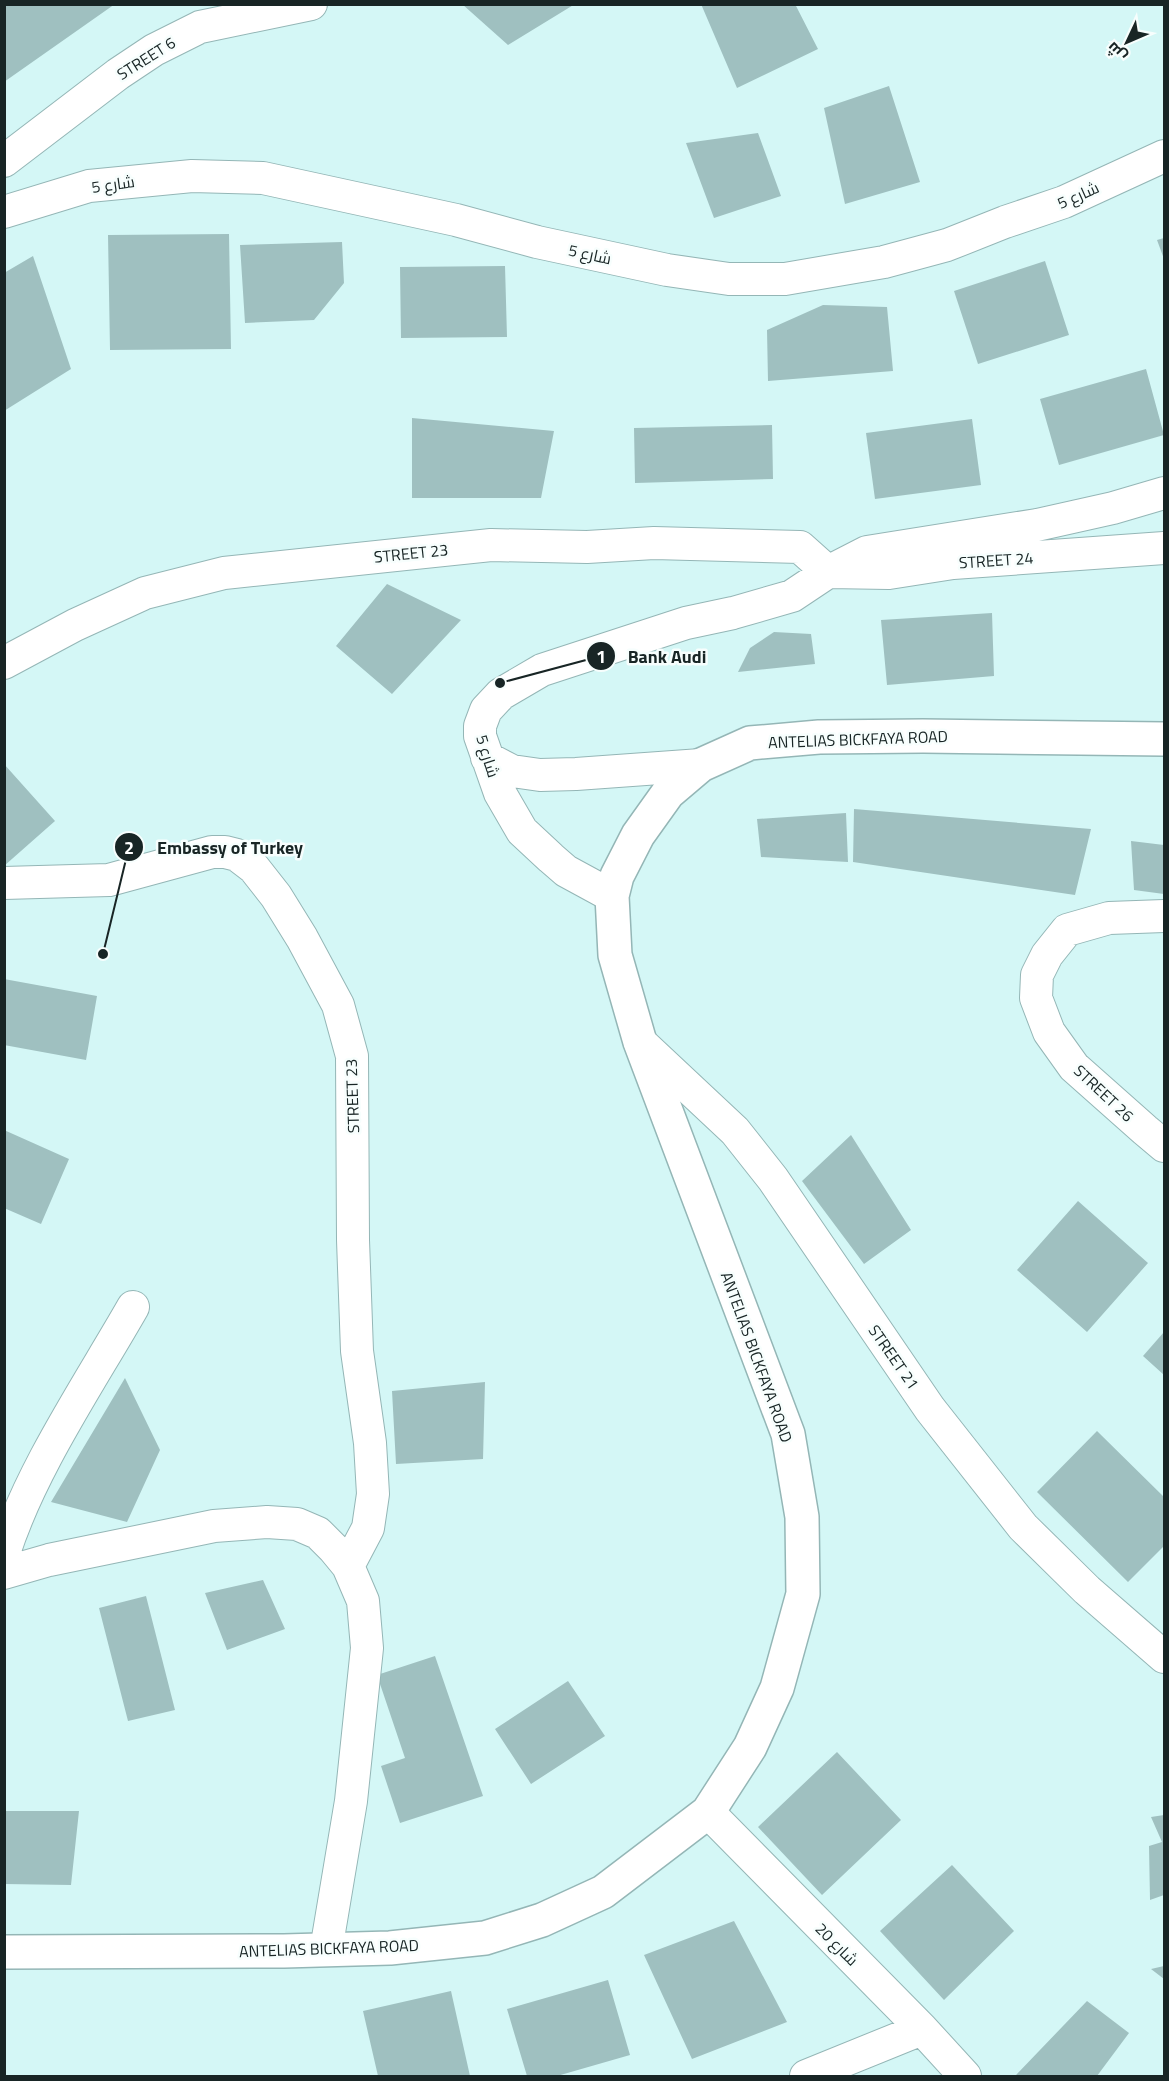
<svg xmlns="http://www.w3.org/2000/svg" width="1169" height="2081" viewBox="0 0 1169 2081" font-family="'Titillium Web',Cairo,sans-serif">
<style>
.building{fill:#9fc0c0}
.lines{fill:none;stroke-linecap:round;stroke-linejoin:round}
.minor-casing{stroke:#94b6b6;stroke-width:34}
.trunk-casing{stroke:#94b6b6;stroke-width:36}
.minor{stroke:#fff;stroke-width:32}
.trunk{stroke:#fff;stroke-width:33}
.labels{text-anchor:middle;stroke-width:5;stroke-linejoin:round;paint-order:stroke}
.street-label{font-size:16px;fill:#182525;stroke:#f7fefd}
.leader{fill:none;stroke:#182525;stroke-width:2}
.callout-dot{fill:#182525;stroke:#f7fefd;stroke-width:2}
.mark-label{font-size:18px;text-anchor:middle;font-weight:bold;fill:#fff}
.callout-label{font-size:18px;text-anchor:middle;font-weight:bold;fill:#182525;stroke:#f7fefd;stroke-width:5;stroke-linejoin:round;paint-order:stroke}
</style>
<rect width="100%" height="100%" fill="#d4f7f6"/>
<path class="building" d="M 4,4 L 115,4 L 4,82 Z
M 462,4 L 575,4 L 508,45 Z
M 701,4 L 795,4 L 818,49 L 737,88 Z
M 889,86 L 920,182 L 845,204 L 824,108 Z
M 758,133 L 781,196 L 714,218 L 686,143 Z
M 229,234 L 231,349 L 110,350 L 108,235 Z
M 1164,238 L 1164,259 L 1157,240 Z
M 342,242 L 344,283 L 314,320 L 245,323 L 240,245 Z
M 33,256 L 71,369 L 4,411 L 4,273 Z
M 1045,261 L 1069,335 L 978,364 L 954,291 Z
M 505,266 L 507,337 L 401,338 L 400,267 Z
M 823,305 L 887,307 L 893,371 L 768,381 L 767,330 Z
M 1146,369 L 1164,435 L 1059,465 L 1040,399 Z
M 412,418 L 554,431 L 541,498 L 412,498 Z
M 972,419 L 981,485 L 875,499 L 866,433 Z
M 772,425 L 773,479 L 635,483 L 634,428 Z
M 387,584 L 461,620 L 392,694 L 336,646 Z
M 992,613 L 994,676 L 887,685 L 881,620 Z
M 774,632 L 811,634 L 815,664 L 738,672 L 750,648 Z
M 4,764 L 55,821 L 4,866 Z
M 854,809 L 1091,829 L 1075,895 L 853,862 Z
M 846,813 L 848,862 L 761,857 L 757,819 Z
M 1131,841 L 1164,845 L 1164,894 L 1134,890 Z
M 4,979 L 97,996 L 86,1060 L 4,1045 Z
M 4,1130 L 69,1159 L 41,1224 L 4,1208 Z
M 851,1135 L 911,1230 L 864,1264 L 802,1181 Z
M 1078,1201 L 1148,1263 L 1087,1332 L 1017,1270 Z
M 1164,1332 L 1164,1375 L 1143,1356 Z
M 125,1378 L 160,1450 L 127,1522 L 51,1502 Z
M 485,1382 L 483,1459 L 396,1464 L 392,1391 Z
M 1097,1431 L 1164,1497 L 1164,1546 L 1128,1582 L 1037,1492 Z
M 263,1580 L 285,1629 L 227,1650 L 205,1593 Z
M 146,1596 L 175,1710 L 128,1721 L 99,1608 Z
M 435,1656 L 483,1796 L 400,1823 L 381,1766 L 405,1758 L 377,1675 Z
M 568,1681 L 605,1736 L 531,1784 L 495,1729 Z
M 837,1752 L 901,1820 L 822,1895 L 758,1827 Z
M 4,1811 L 79,1811 L 71,1885 L 4,1884 Z
M 1164,1815 L 1164,1895 L 1150,1900 L 1149,1846 L 1162,1842 L 1151,1817 Z
M 952,1865 L 1014,1931 L 944,2000 L 880,1931 Z
M 734,1921 L 787,2022 L 692,2059 L 644,1955 Z
M 1164,1966 L 1164,1979 L 1151,1969 Z
M 608,1980 L 630,2055 L 557,2076 L 527,2076 L 507,2009 Z
M 451,1991 L 470,2076 L 378,2076 L 363,2011 Z
M 1087,2001 L 1129,2033 L 1097,2076 L 1015,2076 Z"/>
<g class="lines">
<g class="minor-casing">
<path id="minor" d="M 4,161 L 118,74 L 154,50 L 200,27 L 311,4
M 4,212 L 89,186 L 192,176 L 263,178 L 456,220 L 537,242 L 667,270 L 729,279 L 785,279 L 884,262 L 947,245 L 1005,222 L 1064,202 L 1164,156
M 4,663 L 75,625 L 145,593 L 224,573 L 491,545 L 587,547 L 654,543 L 800,547 L 828,572 L 889,573 L 953,563 L 1164,548
M 487,758 L 512,771 L 540,775 L 576,774 L 701,765
M 4,883 L 109,880 L 212,852 L 225,852 L 237,855 L 254,868 L 276,896 L 302,938 L 338,1005 L 352,1056 L 353,1240 L 357,1351 L 370,1443 L 373,1494 L 368,1528 L 348,1566
M 612,896 L 566,871 L 551,858 L 522,831 L 500,793 L 480,736 L 480,726 L 486,710 L 501,694 L 542,670 L 686,623 L 733,613 L 792,596 L 828,572 L 867,552 L 1037,525 L 1113,508 L 1164,493
M 1164,916 L 1109,918 L 1067,930 L 1047,955 L 1037,975 L 1036,998 L 1049,1032 L 1074,1067 L 1145,1130 L 1164,1146
M 640,1042 L 735,1131 L 773,1179 L 930,1409 L 1023,1527 L 1087,1590 L 1164,1657
M 4,1553 C 31,1469 89,1384 133,1307
M 4,1573 L 49,1560 L 214,1526 L 267,1522 L 297,1524 L 318,1533 L 334,1549 L 348,1566 L 363,1601 L 367,1648 L 351,1801 L 326,1950
M 708,1812 L 922,2029 L 965,2076
M 806,2076 L 922,2029"/>
</g>
<g class="trunk-casing">
<path id="trunk" d="M 4,1952 L 284,1951 L 390,1948 L 485,1938 L 542,1920 L 603,1892 L 708,1812 L 750,1747 L 777,1688 L 803,1594 L 802,1517 L 788,1434 L 640,1042 L 615,955 L 612,896 L 617,876 L 638,835 L 668,793 L 701,765 L 750,743 L 819,737 L 923,736 L 1164,739"/>
</g>
<use href="#minor" class="minor"/>
<use href="#trunk" class="trunk"/>
</g>
<g class="labels">
<g class="street-label">
<text transform="translate(146 58) rotate(-32)" y="6">STREET 6</text>
<text transform="translate(113 184) rotate(-8)" y="6">شارع 5</text>
<text transform="translate(1078 195) rotate(-24)" y="6">شارع 5</text>
<text transform="translate(590 254) rotate(12)" y="6">شارع 5</text>
<text transform="translate(411 553) rotate(-6)" y="6">STREET 23</text>
<text transform="translate(996 560) rotate(-4)" y="6">STREET 24</text>
<text transform="translate(858 739) rotate(-2)" y="6">ANTELIAS BICKFAYA ROAD</text>
<text transform="translate(488 756) rotate(73)" y="6">شارع 5</text>
<text transform="translate(1104 1093) rotate(43)" y="6">STREET 26</text>
<text transform="translate(352 1096) rotate(-92)" y="6">STREET 23</text>
<text transform="translate(757 1357) rotate(70)" y="6">ANTELIAS BICKFAYA ROAD</text>
<text transform="translate(894 1357) rotate(55)" y="6">STREET 21</text>
<text transform="translate(837 1944) rotate(45)" y="6">شارع 20</text>
<text transform="translate(329 1948) rotate(-2)" y="6">ANTELIAS BICKFAYA ROAD</text>
</g>
</g>
<path class="leader" d="M500 683L601 656M103 954L129 847"/>
<g class="callout-dot">
<circle cx="500" cy="683" r="6"/>
<circle cx="103" cy="954" r="6"/>
<circle cx="601" cy="656" r="15"/>
<circle cx="129" cy="847" r="15"/>
</g>
<g class="mark-label">
<text x="601" y="663">1</text>
<text x="129" y="854">2</text>
</g>
<g class="callout-label">
<text x="667" y="663">Bank Audi</text>
<text x="230" y="854">Embassy of Turkey</text>
</g>
<rect width="1169" height="2081" fill="none" stroke="#182525" stroke-width="12"/>
<g transform="translate(1127 42) rotate(226)" stroke="#f7fefd" stroke-width="4.5" paint-order="stroke">
<path d="M0-4.5L10 22L0 15L-10 22Z" fill="#182525"/>
<text y="-9" font-size="16" font-weight="bold" text-anchor="middle" fill="#182525">ش</text>
</g>
</svg>
